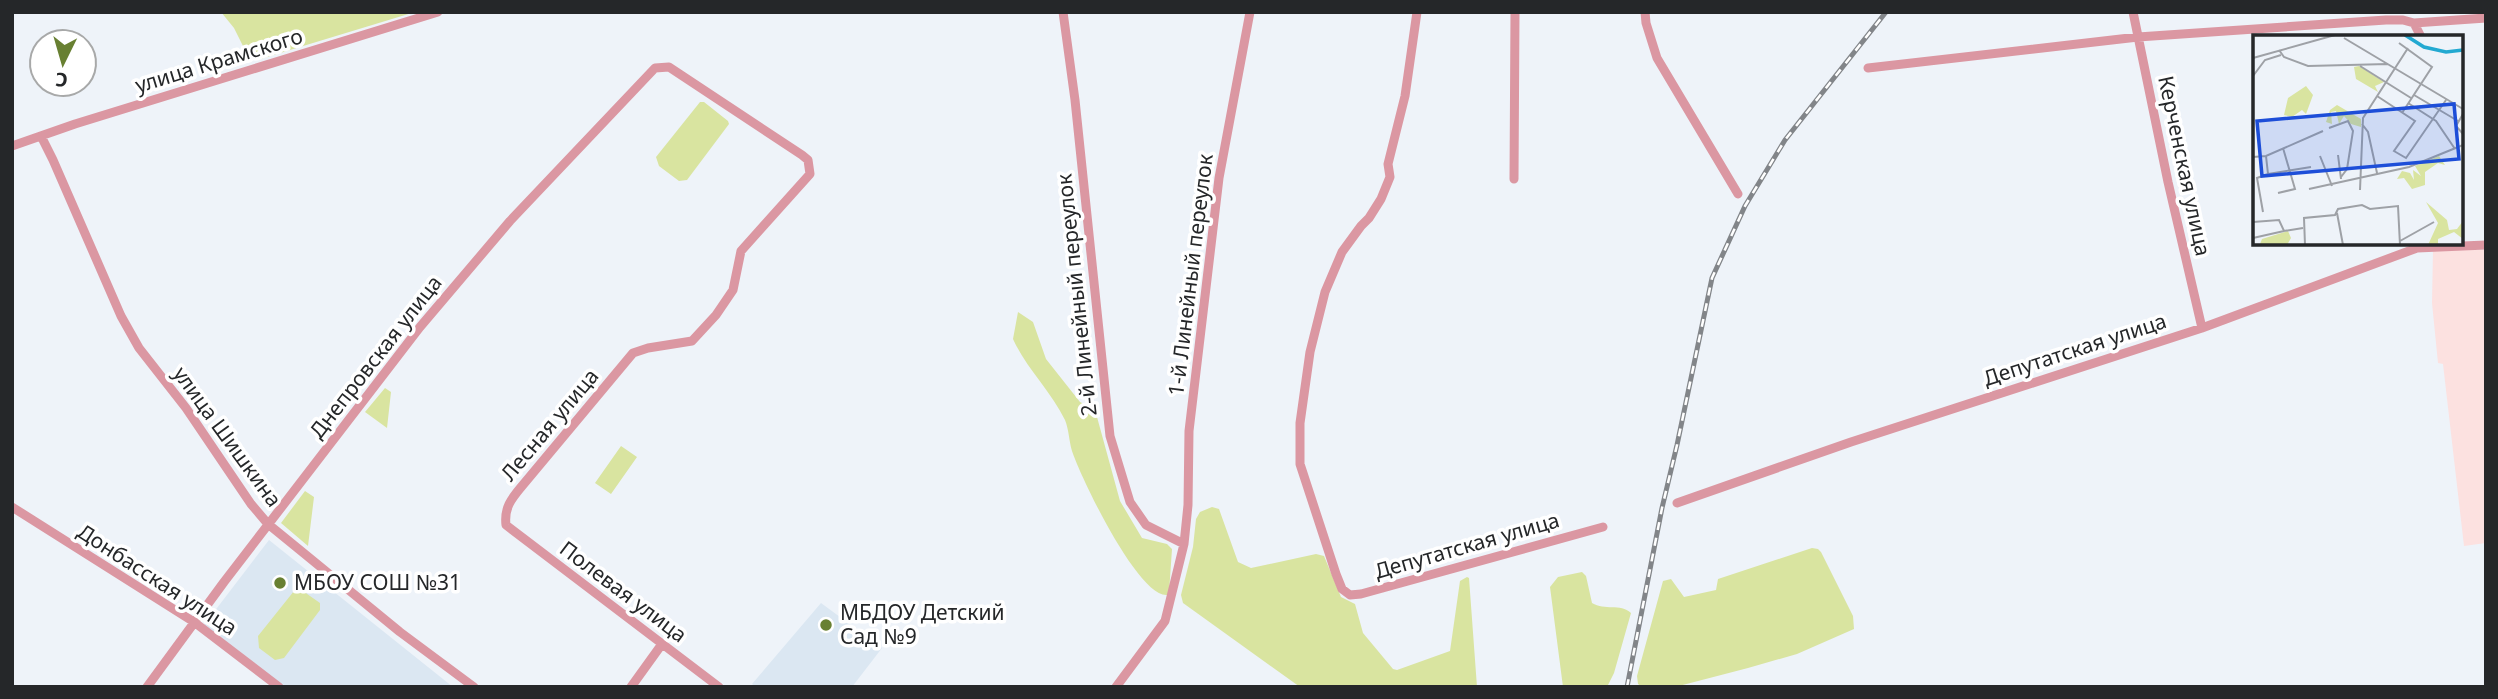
<svg xmlns="http://www.w3.org/2000/svg" width="2498" height="699" viewBox="0 0 2498 699" font-family="'Noto Sans',sans-serif">
<style>
.industrial{fill:#fce1e0}
.built{fill:#dbe7f2}
.green{fill:#d9e4a0}
.lines{fill:none;stroke-linecap:round;stroke-linejoin:round}
.street{stroke:#db97a2;stroke-width:9}
.rail-casing{stroke:#828589;stroke-width:5}
.rail{stroke:#fff;stroke-width:2.5;stroke-dasharray:8;stroke-linecap:butt}
.poi-dot{fill:#688032;stroke:#fff;stroke-width:2.5}
.labels{text-anchor:middle;stroke-width:7;stroke-linejoin:round;paint-order:stroke}
.street-label{font-size:21px;fill:#252729;stroke:#fff}
.poi-label{font-size:21px;fill:#252729;stroke:#fff;text-anchor:start}
.inset-river{fill:none;stroke:#23a9d1;stroke-width:3.5}
.inset-road{fill:none;stroke:#9ea1a6;stroke-width:2}
.view{fill:#1d4ed8;fill-opacity:0.15;stroke:#1d4ed8;stroke-width:3.5}
.inset-edge{fill:none;stroke:#252729;stroke-width:3.5}
</style>
<rect width="100%" height="100%" fill="#eef3f9"/>
<path class="industrial" d="M 2433,249 L 2486,250 L 2486,543 L 2464,546 L 2443,364 L 2438,363 L 2432,303 Z"/>
<path class="built" d="M 269,540 L 453,687 L 284,687 L 204,625 Z
M 821,603 L 882,648 L 852,687 L 756,687 L 752,684 Z"/>
<path class="green" d="M 221,12 L 415,12 L 257,60 L 249,58 L 234,28 Z
M 700,102 L 704,102 L 728,121 L 729,124 L 687,180 L 679,181 L 659,166 L 656,157 Z
M 1018,312 L 1033,322 L 1046,359 L 1080,402 L 1090,407 L 1097,417 L 1120,501 L 1142,538 L 1167,544 L 1172,549 L 1169,593 L 1167,595 C 1138,597 1081,478 1072,451 C 1069,441 1069,430 1065,420 C 1051,391 1026,368 1013,339 Z
M 385,388 L 391,392 L 387,428 L 365,412 Z
M 621,446 L 637,457 L 611,494 L 595,483 Z
M 305,491 L 314,497 L 308,546 L 281,523 Z
M 1212,507 L 1219,509 L 1238,562 L 1251,568 L 1316,554 L 1324,556 L 1341,597 L 1355,604 L 1363,633 L 1393,669 L 1397,670 L 1450,651 L 1460,581 L 1467,577 L 1469,578 L 1477,687 L 1300,687 L 1183,603 L 1181,595 L 1193,547 L 1196,519 L 1200,512 Z
M 1812,548 L 1818,549 L 1821,552 L 1853,616 L 1854,629 L 1797,654 L 1748,668 L 1675,687 L 1642,687 L 1638,684 L 1637,676 L 1663,581 L 1671,579 L 1684,597 L 1716,590 L 1718,579 Z
M 1582,572 L 1586,576 L 1592,603 C 1605,611 1620,603 1631,613 L 1614,673 L 1607,687 L 1563,687 L 1550,587 L 1558,577 Z
M 300,589 L 320,603 L 320,610 L 284,658 L 275,660 L 259,648 L 258,636 L 294,591 Z"/>
<g class="lines">
<path class="street" d="M 1063,12 L 1075,100 L 1110,436 L 1130,502 L 1146,525 L 1184,544
M 1417,12 L 1405,96 L 1388,164 L 1390,177 L 1381,199 L 1369,218 L 1361,226 L 1342,252 L 1325,292 L 1310,352 L 1300,423 L 1300,464 L 1336,574 L 1342,589 L 1350,595 L 1361,594 L 1603,527
M 1645,12 L 1646,23 L 1657,58 L 1738,194
M 2133,12 L 2168,182 L 2202,328
M 2421,37 L 2414,23 L 2486,18
M 1868,68 L 2138,37 L 2386,20 L 2403,20 L 2414,23
M 41,136 L 53,160 L 121,316 L 139,348 L 186,408 L 251,504 L 268,524 L 306,555 L 400,632 L 474,687
M 12,146 L 75,124 L 438,12
M 1514,179 L 1515,12
M 1677,503 L 1851,442 L 2202,328 L 2417,248 L 2486,245
M 12,507 L 194,622 L 279,687
M 147,687 L 224,582 L 420,327 L 510,221 L 655,68 L 669,67 L 802,155 L 808,160 L 810,174 L 741,251 L 733,290 L 716,315 L 692,341 L 648,348 L 633,353 L 522,486 C 511,499 504,508 506,525 L 719,687
M 631,687 L 662,644
M 1116,687 L 1165,621 L 1184,544 L 1188,505 L 1189,431 L 1219,178 L 1250,12"/>
<g class="rail-casing">
<path id="rail" d="M 1627,687 L 1662,508 L 1677,445 L 1712,278 L 1745,206 L 1785,140 L 1886,12"/>
</g>
<use href="#rail" class="rail"/>
</g>
<g class="poi-dot">
<circle cx="280" cy="583" r="7"/>
<circle cx="826" cy="625" r="7"/>
</g>
<g class="labels">
<g class="street-label">
<text transform="translate(219 61) rotate(-17)" y="7">улица Крамского</text>
<text transform="translate(2184 166) rotate(78)" y="7">Керченская улица</text>
<text transform="translate(1191 275) rotate(-83)" y="7">1-й Линейный переулок</text>
<text transform="translate(1077 295) rotate(-96)" y="7">2-й Линейный переулок</text>
<text transform="translate(2075 350) rotate(-18)" y="7">Депутатская улица</text>
<text transform="translate(376 357) rotate(-52)" y="7">Днепровская улица</text>
<text transform="translate(550 425) rotate(-50)" y="7">Лесная улица</text>
<text transform="translate(227 437) rotate(54)" y="7">улица Шишкина</text>
<text transform="translate(1467 546) rotate(-16)" y="7">Депутатская улица</text>
<text transform="translate(157 580) rotate(33)" y="7">Донбасская улица</text>
<text transform="translate(623 592) rotate(37)" y="7">Полевая улица</text>
</g>
<g class="poi-label">
<text x="294" y="590">МБОУ СОШ №31</text>
<text x="840" y="620">МБДОУ Детский<tspan x="840" dy="24">Сад №9</tspan></text>
</g>
</g>
<g transform="translate(2253 35)">
<rect width="210" height="210" fill="#eef3f9"/>
<path d="M 106,31 L 131,47 L 122,51 L 125,57 L 103,44 L 101,32 ZM 53,51 L 60,60 L 53,79 L 49,75 L 39,82 L 31,80 L 35,63 ZM 84,70 L 108,84 L 108,92 L 98,89 L 91,81 L 86,89 L 83,76 L 78,77 L 79,89 L 73,87 L 77,75 ZM 186,121 L 192,130 L 185,128 L 172,137 L 172,150 L 159,154 L 151,143 L 144,144 L 149,136 L 157,138 L 161,145 L 160,135 L 168,141 L 162,131 ZM 173,167 L 194,185 L 196,195 L 204,194 L 210,186 L 210,204 L 201,197 L 185,204 L 185,210 L 175,210 L 185,188 ZM 35,196 L 38,203 L 34,210 L 7,209 L 9,204 Z" fill="#d9e4a0"/>
<path class="inset-river" d="M 152,0 L 171,12 L 193,17 L 210,15"/>
<path class="inset-road" d="M 91,3 L 210,74M 146,8 L 179,32 L 149,78M 26,15 L 31,22 L 55,31 L 135,29M 0,23 L 82,0M 107,31 L 158,63M 0,41 L 12,25 L 28,20M 161,60 L 205,86M 124,61 L 162,86 L 141,116 L 153,123 L 193,65M 155,68 L 183,86 L 202,114M 210,79 L 203,91 L 210,99M 109,89 L 115,97 L 124,138M 76,93 L 95,86 L 100,96 L 94,134 L 88,142M 85,120 L 88,144M 67,121 L 79,151M 0,122 L 13,121 L 70,96M 15,139 L 58,132M 56,154 L 156,132 L 210,110M 107,155 L 110,83 L 155,13M 25,158 L 42,154 L 30,113M 10,177 L 4,143 L 15,139 L 13,121M 84,178 L 90,210M 0,187 L 26,185 L 31,196 L 50,193M 0,203 L 31,196M 147,206 L 181,187M 52,210 L 51,183 L 82,180 L 85,174 L 109,170 L 117,174 L 145,171 L 147,210"/>
<path class="view" d="M 201,69 L 206,124 L 9,141 L 4,86 Z"/>
<rect width="210" height="210" class="inset-edge"/>
</g>
<rect width="2498" height="699" fill="none" stroke="#252729" stroke-width="28"/>
<g transform="translate(63 63) rotate(185)"><circle r="33" fill="#ffffff" stroke="#a8a9a9" stroke-width="2"/>
<path d="M0-5L12 26L0 18L-12 26Z" fill="#688032"/>
<text y="-10" font-size="19" font-weight="bold" text-anchor="middle" fill="#252729">С</text>
</g>
</svg>
